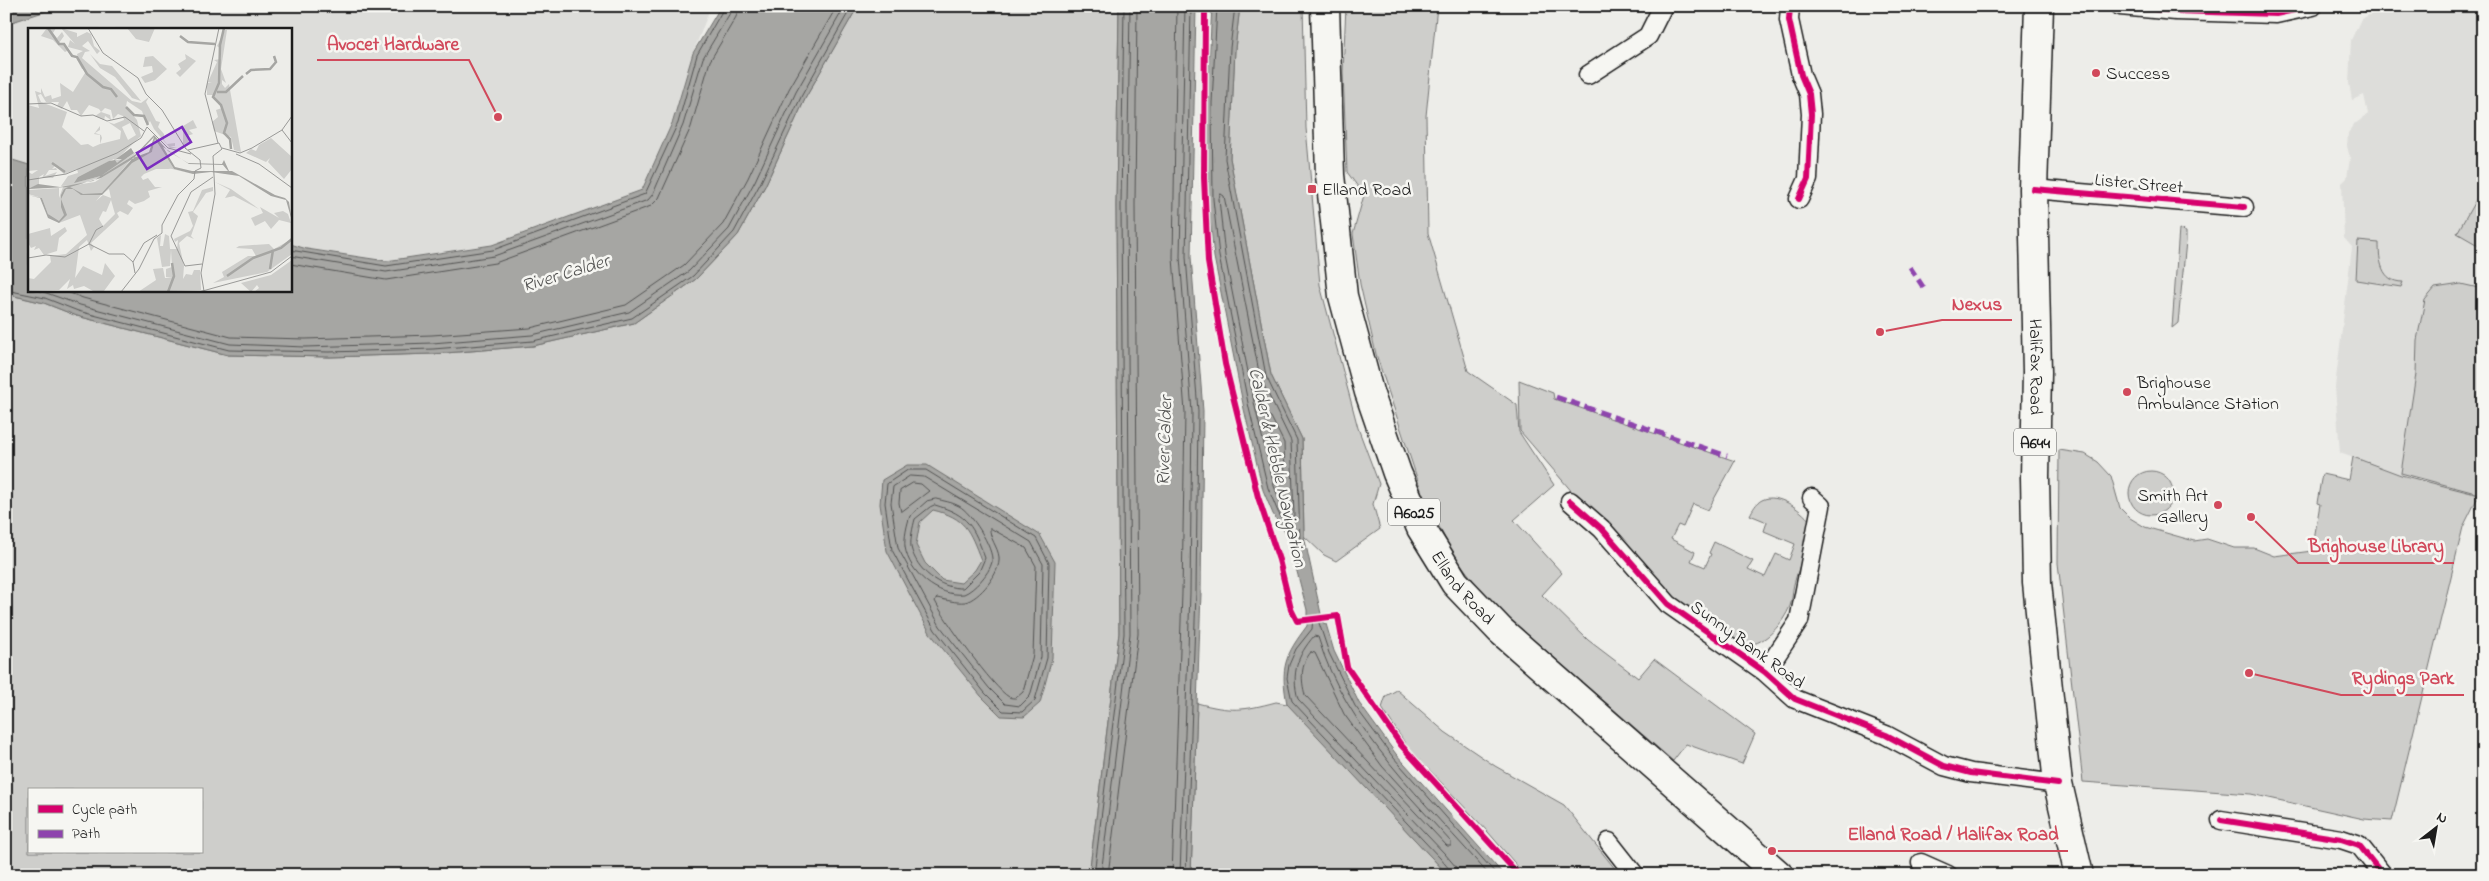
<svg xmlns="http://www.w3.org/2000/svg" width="2489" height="881" viewBox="0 0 2489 881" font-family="'Indie Flower',sans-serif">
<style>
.built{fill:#ddddda}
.green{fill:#cececb;stroke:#757574;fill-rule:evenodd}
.water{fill:#a6a6a3;stroke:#6f6f6d;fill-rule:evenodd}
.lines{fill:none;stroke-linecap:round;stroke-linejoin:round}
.shore{stroke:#535352;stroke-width:1}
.minor-casing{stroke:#1c1c1c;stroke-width:21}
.primary-casing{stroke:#1c1c1c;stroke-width:31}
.minor{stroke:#f6f6f2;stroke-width:18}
.primary{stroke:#f6f6f2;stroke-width:28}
.quiet{stroke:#8e44ad;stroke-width:5;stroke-dasharray:10 5;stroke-linecap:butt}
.cycleway-casing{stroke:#f6f6f2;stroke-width:9}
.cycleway{stroke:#d6006c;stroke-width:6}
.poi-dot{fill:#d1495b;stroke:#f6f6f2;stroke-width:2}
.labels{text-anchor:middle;stroke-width:5;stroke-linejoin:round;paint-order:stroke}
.shield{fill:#f6f6f2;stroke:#5d5d5c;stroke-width:1}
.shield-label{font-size:16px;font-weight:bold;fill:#1c1c1c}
.poi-label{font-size:18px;fill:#1c1c1c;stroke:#f6f6f2;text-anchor:start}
.street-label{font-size:18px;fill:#1c1c1c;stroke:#f6f6f2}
.water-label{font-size:19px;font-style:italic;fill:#535352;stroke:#f6f6f2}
.inset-river{fill:none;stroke:#a6a6a3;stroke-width:2.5}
.inset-road{fill:none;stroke:#999997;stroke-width:1}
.view{fill:#7b2cbf;fill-opacity:0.15;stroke:#7b2cbf;stroke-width:2.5}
.inset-edge{fill:none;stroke:#1c1c1c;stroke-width:2.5}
.leader{fill:none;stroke:#d1495b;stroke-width:2}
.callout-dot{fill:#d1495b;stroke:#f6f6f2;stroke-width:2}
.callout-label{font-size:19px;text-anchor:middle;font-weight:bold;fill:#d1495b;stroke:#f6f6f2;stroke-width:5;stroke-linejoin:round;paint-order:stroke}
</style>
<rect width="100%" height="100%" fill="#edede9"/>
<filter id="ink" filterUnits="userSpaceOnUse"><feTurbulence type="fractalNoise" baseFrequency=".02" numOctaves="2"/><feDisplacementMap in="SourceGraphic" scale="10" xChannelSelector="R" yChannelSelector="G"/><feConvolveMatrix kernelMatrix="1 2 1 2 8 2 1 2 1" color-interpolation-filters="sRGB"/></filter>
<g filter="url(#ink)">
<path class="built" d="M 62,6 L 711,6 L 693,53 L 673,121 L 642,190 L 492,245 L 386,261 L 307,249 L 290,244 L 290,29 L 29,29 L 29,165 L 6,158 L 6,24 Z
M 2388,6 L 2483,6 L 2483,497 L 2401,475 L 2340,453 L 2335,387 L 2352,247 L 2344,238 L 2342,183 L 2347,178 L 2350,158 L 2347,146 L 2348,133 L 2355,124 L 2368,114 L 2364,95 L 2352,100 L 2349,83 L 2351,40 L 2361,19 Z"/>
<path class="green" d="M 858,6 L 1119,6 L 1116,205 L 1119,633 L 1089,875 L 18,875 L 6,871 L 6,294 L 44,303 L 77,316 L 228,355 L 330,357 L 433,354 L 533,346 L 634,323 L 696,279 L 738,235 L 765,186 L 806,97 ZM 29,790 L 201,790 L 201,852 L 29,852 Z
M 1240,6 L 1303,6 L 1306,128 L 1320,285 L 1358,428 L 1379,484 L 1373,504 L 1380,529 L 1336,561 L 1324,555 L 1304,536 L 1302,439 L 1271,375 L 1230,158 L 1235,49 Z
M 1346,6 L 1437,6 L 1426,116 L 1428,233 L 1468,371 L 1517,405 L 1519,432 L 1554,485 L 1514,520 L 1562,573 L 1542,595 L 1588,640 L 1638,678 L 1654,659 L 1755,734 L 1742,764 L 1686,744 L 1673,761 L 1489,601 L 1453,554 L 1422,493 L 1376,354 L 1360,284 L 1353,234 L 1364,195 L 1347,172 L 1343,72 Z
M 2483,187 L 2483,248 L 2457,233 Z
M 2179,229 L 2186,232 L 2186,241 L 2178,323 L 2172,328 Z
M 2358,241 L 2379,243 C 2379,260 2381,282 2403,282 L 2401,287 L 2356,280 Z
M 2461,284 L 2483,289 L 2483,495 L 2401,473 L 2416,374 L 2417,340 L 2425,300 L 2435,288 Z
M 1519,380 L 1553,393 L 1554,399 L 1735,461 L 1708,510 L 1693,504 L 1683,527 L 1678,525 L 1671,539 L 1695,552 L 1691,561 L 1705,567 L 1711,554 L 1709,553 L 1714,542 L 1753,561 L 1748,569 L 1765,577 L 1776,554 L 1789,560 L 1795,544 L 1764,531 L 1767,522 L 1750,515 C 1753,509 1756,503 1762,500 C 1778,492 1801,510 1810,521 C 1809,543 1800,563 1794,584 C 1792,591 1793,599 1790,606 C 1783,623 1766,644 1747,645 C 1737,646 1724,636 1716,630 C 1639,577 1581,501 1520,431 Z
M 2059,450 L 2085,454 L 2098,462 L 2111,476 L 2120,508 L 2130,518 L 2145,527 L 2194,541 L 2207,539 L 2234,548 L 2254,548 L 2274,556 L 2312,551 L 2320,504 L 2317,503 L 2322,474 L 2349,480 L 2353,457 L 2401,475 L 2479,495 L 2463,527 L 2392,821 L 2364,819 L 2251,794 L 2083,782 L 2058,563 Z
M2129 493a22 22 0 1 1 44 0a22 22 0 1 1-44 0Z
M 1397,690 L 1445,732 L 1495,766 L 1564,805 L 1620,875 L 1525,875 L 1488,832 L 1407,746 L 1382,708 L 1386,696 Z
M 1276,702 L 1287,704 L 1302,719 L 1448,875 L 1191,875 L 1197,703 C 1231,712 1242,711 1276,702 Z"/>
<path class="water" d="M 6,6 L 62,6 L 6,24 Z
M 721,6 L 858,6 L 806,97 L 765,186 L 738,235 L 696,279 L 634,323 L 533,346 L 433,354 L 330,357 L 228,355 L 77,316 L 44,303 L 6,294 L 6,158 L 29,165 L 29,290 L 290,290 L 290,244 L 307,249 L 386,261 L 492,245 L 642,190 L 673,121 L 693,53 Z
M 1119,6 L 1196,6 L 1191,257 L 1203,411 L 1201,593 L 1191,875 L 1089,875 L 1119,633 L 1116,205 Z
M 1212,6 L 1240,6 L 1235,49 L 1230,158 L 1271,375 L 1302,439 L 1304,536 L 1323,623 L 1326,624 L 1334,651 L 1359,703 L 1396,754 L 1504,875 L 1448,875 L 1287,704 C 1280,667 1285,655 1307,626 L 1307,610 L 1288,537 L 1273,514 L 1263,490 L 1244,409 L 1214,257 L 1208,199 L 1207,103 Z
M 907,465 L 927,465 L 1040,535 L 1055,562 L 1052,658 L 1040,703 L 1024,717 L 1001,716 L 981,696 L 930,633 L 887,551 L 880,504 L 882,480 ZM 933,510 C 966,518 969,530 981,560 L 975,570 L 961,583 L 942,580 L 925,563 L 916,545 L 920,522 Z"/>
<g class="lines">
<path class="shore" d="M 1217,6 L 1212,103 L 1213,199 L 1219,256 L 1249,408 L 1268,488 L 1278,512 L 1297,545 L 1300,542 L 1297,440 L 1266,376 L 1225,159 L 1230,48 L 1235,6
M 1221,194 L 1224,196 L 1260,377 L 1291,441 L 1294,515 L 1292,520 L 1283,509 L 1274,486 L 1255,407 L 1225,256 L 1219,199 Z
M 290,250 L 386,266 L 493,250 L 645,194 L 678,123 L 697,55 L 725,6
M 290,256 L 386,272 L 494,256 L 648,200 L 653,194 L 683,125 L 703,58 L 730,13 L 731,6
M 290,264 L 386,280 L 495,263 L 651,206 L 659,198 L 691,127 L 710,61 L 736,17 L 739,6
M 6,290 L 45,298 L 78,311 L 229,350 L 329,352 L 433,349 L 533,341 L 632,318 L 693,276 L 734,232 L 760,184 L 802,95 L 852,6
M 38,290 L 80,305 L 230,344 L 305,347 L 432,343 L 532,335 L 629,312 L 689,271 L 729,229 L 755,181 L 796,92 L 845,6
M 62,290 L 83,298 L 231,337 L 305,339 L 432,335 L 530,328 L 626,305 L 684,265 L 723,224 L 748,178 L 789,89 L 837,6
M 1268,416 L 1271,417 L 1284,443 L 1285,478 L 1283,480 L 1280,478 L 1266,419 Z
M 908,470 L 926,470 L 1036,538 L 1049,563 L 1047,658 L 1035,700 L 1022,712 L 1003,711 L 985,693 L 935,630 L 892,550 L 885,503 L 887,484 Z
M 910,476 L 924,477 L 1031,542 L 1043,564 L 1041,657 L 1030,696 L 1020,706 L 1005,704 L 989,688 L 940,626 L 898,548 L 891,503 L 893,487 Z
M 913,483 L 921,484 L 929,491 L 901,512 L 899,503 L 900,491 Z
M 936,499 C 943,501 952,502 959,506 C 971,512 994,548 992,562 C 989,574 974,590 964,594 C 938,597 909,573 905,547 C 904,538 907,524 910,516 L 927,501 Z
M 935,505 C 969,515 973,526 985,558 L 979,572 L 963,588 C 940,589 916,570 911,547 C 910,539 913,527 915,519 L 930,507 Z
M 990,528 L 1026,548 L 1036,566 L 1033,655 L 1023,692 L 1016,698 C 1014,698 1010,698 1009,697 C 993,688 944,619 935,601 L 937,598 C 946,600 956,603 965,602 C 979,599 1001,573 999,557 C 998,547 989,538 990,528 Z
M 1311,652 L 1315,653 L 1344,714 L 1382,766 L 1451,842 L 1451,846 L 1447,846 L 1305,695 C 1301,680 1300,665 1311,652 Z
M 1094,875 L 1124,634 L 1121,205 L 1124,6
M 1101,875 L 1130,634 L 1127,205 L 1130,6
M 1108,875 L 1138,634 L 1135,204 L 1137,6
M 1172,875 L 1182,593 L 1185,412 L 1173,258 L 1177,6
M 1180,875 L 1190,593 L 1192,412 L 1180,257 L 1185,6
M 1186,875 L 1196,593 L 1198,411 L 1186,257 L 1191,6
M 1451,875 L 1450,870 L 1440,858 L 1292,701 L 1287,678 L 1289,665 L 1296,649 L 1312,629 L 1313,617 L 1317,617 L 1329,653 L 1355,706 L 1393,757 L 1497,875
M 1457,875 L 1456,867 L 1445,854 L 1298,699 C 1291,673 1297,656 1314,636 L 1318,637 C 1345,730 1427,803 1489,875"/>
<g class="minor-casing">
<path id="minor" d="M 1790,6 L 1789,20 L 1801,75 L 1809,94 L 1811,114 L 1808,179 L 1799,199
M 2120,6 L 2176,11 L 2276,14 L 2313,6
M 1588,75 L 1648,36 L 1663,6
M 2033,189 L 2244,207
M 1570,501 L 1602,529 L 1668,604 L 1765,672 L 1795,699 L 1886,735 L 1944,766 L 1971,773 L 2058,784
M 1765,672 L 1799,621 L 1821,506 L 1812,498
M 2221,820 L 2341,839 L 2359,845 L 2383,875
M 1609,842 L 1635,875
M 1921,863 L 1948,875"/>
</g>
<g class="primary-casing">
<g id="primary">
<path id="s1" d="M 1325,6 L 1330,175 L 1343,296 L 1369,392 L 1397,473 L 1421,528 L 1455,583 L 1500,630 L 1779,875"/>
<path id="s2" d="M 2039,6 L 2033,189 L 2037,372 L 2035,477 L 2037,583 L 2058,784 L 2079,875"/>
</g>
</g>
<use href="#minor" class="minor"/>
<use href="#primary" class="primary"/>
<path class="quiet" d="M 1910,267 L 1925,290
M 1556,397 L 1727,456"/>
<g class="cycleway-casing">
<path id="cycleway" d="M 1205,6 L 1204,178 L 1208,262 L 1225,364 L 1258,497 L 1279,560 L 1291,609 L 1297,621 L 1338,616 L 1347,667 L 1401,745 L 1519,875
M 1790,6 L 1789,20 L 1801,75 L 1809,94 L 1811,114 L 1808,179 L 1799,199
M 2120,6 L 2176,11 L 2276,14 L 2313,6
M 2033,189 L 2244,207
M 1570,501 L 1602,529 L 1668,604 L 1765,672 L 1795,699 L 1886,735 L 1944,766 L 1971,773 L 2058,784
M 2221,820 L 2341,839 L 2359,845 L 2383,875"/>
</g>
<use href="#cycleway" class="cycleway"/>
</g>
</g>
<g class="poi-dot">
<circle cx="2096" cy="73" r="5"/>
<rect x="1307" y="184" width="10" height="10" rx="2.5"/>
<circle cx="2127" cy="392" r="5"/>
<circle cx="2218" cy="505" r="5"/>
</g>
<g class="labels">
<g class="shield">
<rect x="2014" y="428.5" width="42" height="27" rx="4"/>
<rect x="1388" y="498.5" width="52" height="27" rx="4"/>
</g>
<g class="shield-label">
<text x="2035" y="448">A644</text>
<text x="1414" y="518">A6025</text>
</g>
<g class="poi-label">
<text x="2106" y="79">Success</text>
<text x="1322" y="195">Elland Road</text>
<text x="2137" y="388">Brighouse<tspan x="2137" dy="21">Ambulance Station</tspan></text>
<text x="2208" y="501" text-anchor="end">Smith Art<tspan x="2208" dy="21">Gallery</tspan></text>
</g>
<g class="street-label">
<text transform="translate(2139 183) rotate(5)" y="6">Lister Street</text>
<text dy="6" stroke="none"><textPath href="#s2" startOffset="361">Halifax Road</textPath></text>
<text dy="6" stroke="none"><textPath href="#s1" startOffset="609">Elland Road</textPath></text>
<text transform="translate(1748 644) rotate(36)" y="6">Sunny Bank Road</text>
</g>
<g class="water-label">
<text transform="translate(565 272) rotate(-17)" y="7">River Calder</text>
<text transform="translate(1163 441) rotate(-88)" y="7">River Calder</text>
<text transform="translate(1279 467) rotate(77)" y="7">Calder &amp; Hebble Navigation</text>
</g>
</g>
<g transform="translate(28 28)">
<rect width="264" height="264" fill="#edede9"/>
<path d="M 19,0 L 28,0 L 25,5 L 29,10 L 34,4 L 36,8 L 31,15 L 36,15 L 41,22 L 37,24 L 25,12 L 13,8 ZM 33,0 L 49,5 L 49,9 L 59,4 L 63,6 L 66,18 L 72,23 L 69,26 L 60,13 L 54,18 L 62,23 L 57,24 L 54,30 L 104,73 L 113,75 L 121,69 L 118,74 L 128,93 L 132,94 L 130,99 L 136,106 L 136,112 L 139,116 L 147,115 L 147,118 L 142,118 L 149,120 L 142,120 L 126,101 L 122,93 L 119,98 L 114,83 L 99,73 L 98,79 L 109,92 L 113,108 L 88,132 L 99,130 L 109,123 L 106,127 L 73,149 L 49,157 L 33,158 L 40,148 L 50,145 L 49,141 L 36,146 L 27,138 L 24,141 L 28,140 L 29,142 L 21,142 L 17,148 L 29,144 L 25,150 L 14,150 L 16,146 L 11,149 L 11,156 L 5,159 L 8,160 L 0,161 L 0,144 L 4,146 L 10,142 L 0,143 L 0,77 L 11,80 L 7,63 L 13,65 L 13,60 L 17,69 L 23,67 L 24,71 L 33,68 L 32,55 L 45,64 L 57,45 L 57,41 L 54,41 L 48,30 L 43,28 L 41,22 L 51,33 L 49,26 L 55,23 L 40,19 L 42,12 L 47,16 ZM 13,66 L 18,74 L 31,74 L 29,78 L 34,81 L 39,73 L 43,82 L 49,82 L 53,88 L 61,77 L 71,81 L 73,84 L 67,88 L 76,92 L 77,88 L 83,92 L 82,87 L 73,84 L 77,80 L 83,82 L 85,91 L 90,86 L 95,88 L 96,92 L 86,96 L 80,94 L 93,103 L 92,111 L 72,116 L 74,110 L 73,107 L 67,105 L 72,102 L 72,98 L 66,106 L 72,107 L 72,116 L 65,119 L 60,116 L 53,117 L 34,99 L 39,84 L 13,74 L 10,67 ZM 102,95 L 108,107 L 100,112 L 94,99 ZM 86,131 L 88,137 L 73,148 L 49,154 L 50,149 ZM 99,0 L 127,0 L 121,14 L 108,11 ZM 197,2 L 199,2 L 193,41 L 198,55 L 194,52 L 194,56 L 197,60 L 201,56 L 213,124 L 206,122 L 203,109 L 186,103 L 184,94 L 190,89 L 188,82 L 194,80 L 185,67 L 179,67 L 179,55 L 184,54 L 180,54 L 189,34 L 186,32 L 193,31 L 193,21 L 189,18 ZM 62,26 L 72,36 L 84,38 L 113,73 L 104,70 L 87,49 L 72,40 ZM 157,26 L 168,33 L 152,49 L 148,45 L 153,41 L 150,36 L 158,31 ZM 125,28 L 139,41 L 127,52 L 117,55 L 113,49 L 125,44 L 124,38 L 115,39 L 117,29 ZM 165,92 L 169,100 L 161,102 L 165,106 L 159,108 L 161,114 L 155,117 L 155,98 ZM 243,110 L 264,129 L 264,141 L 256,151 L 240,134 L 242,130 L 238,134 L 218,125 L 223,121 L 228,123 L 231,117 ZM 127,111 L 146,141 L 165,146 L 140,140 L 143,141 L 128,141 L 116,146 L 113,149 L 115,152 L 120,150 L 127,159 L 134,159 L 120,163 L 122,169 L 116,173 L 107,176 L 101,172 L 99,176 L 105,180 L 100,187 L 92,183 L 89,185 L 91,189 L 63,215 L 66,219 L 63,223 L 59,212 L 51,219 L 47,250 L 55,238 L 74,247 L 77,235 L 87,248 L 76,263 L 65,263 L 56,258 L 46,261 L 45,257 L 39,261 L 42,251 L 31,262 L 0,263 L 0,250 L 6,251 L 23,234 L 22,228 L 38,226 L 59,207 L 52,187 L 31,195 L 20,186 L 14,170 L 0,166 L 0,162 L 31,160 L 31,170 L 35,159 L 67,154 L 105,129 L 68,173 L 75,167 L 83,170 L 81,161 L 77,164 L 104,134 L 124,124 ZM 83,172 L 87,186 L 75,198 L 71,191 L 75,183 L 78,184 ZM 187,154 L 203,161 L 231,181 L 206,168 L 197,170 L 202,162 ZM 185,159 L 185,163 L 178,165 L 165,184 L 170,188 L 163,208 L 166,211 L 159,208 L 151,215 L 156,238 L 155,251 L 158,246 L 164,247 L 166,242 L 172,242 L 173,262 L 110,264 L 128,252 L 125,241 L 135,240 L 137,250 L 144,250 L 138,249 L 138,241 L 144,239 L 143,222 L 142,238 L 134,239 L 129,210 L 133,207 L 132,218 L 135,218 L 137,206 L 141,208 L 142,221 L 149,221 L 150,212 L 147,214 L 146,211 L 162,203 L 165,198 L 160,184 L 165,183 L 174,162 ZM 232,179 L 251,190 L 246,185 L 255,183 L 260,186 L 263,195 L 251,192 L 243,201 L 237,193 L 227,198 L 223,190 L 235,185 ZM 37,199 L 39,203 L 31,210 L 29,223 L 16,227 L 11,220 L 6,222 L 8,218 L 3,220 L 0,215 L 0,206 L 22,200 L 23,208 ZM 264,211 L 264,226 L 239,244 L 185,255 L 196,249 L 194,244 L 220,228 L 228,228 L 224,221 L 208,220 L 211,218 L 241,216 L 246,221 ZM 264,232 L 264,264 L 226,264 L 231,260 L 229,257 L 223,264 L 213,255 L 243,247 Z" fill="#cececb" fill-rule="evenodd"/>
<path d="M 126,107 L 140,123 L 160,135 L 194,136 L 196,132 L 201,143 L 204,143 L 247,167 L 257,170 L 261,174 L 264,193 L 258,172 L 243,168 L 211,148 L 183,144 L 165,146 L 146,141 L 127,111 L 124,124 L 104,135 L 74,167 L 53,167 L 45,161 L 38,161 L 33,171 L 39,187 L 31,195 L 20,190 L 12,170 L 0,167 L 14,170 L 20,186 L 31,193 L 36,187 L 33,179 L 33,167 L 36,161 L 40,159 L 0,161 L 10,156 L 32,159 L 65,153 L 108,126 ZM 126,109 L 121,124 L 105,130 L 74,165 L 55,166 L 42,159 L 73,150 L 106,130 ZM 135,119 L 161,136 L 195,137 L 200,143 L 164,143 L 147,139 ZM 103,120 L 106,125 L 73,148 L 46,155 L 50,149 L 81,133 L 87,132 L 89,135 L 94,131 L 88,131 Z" fill="#a6a6a3" fill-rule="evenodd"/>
<path class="inset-river" d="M 20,0 L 31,16 L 36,16 L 44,28 L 49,29 L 59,46 L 75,59 L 83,61 L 89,69M 196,0 L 192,17 L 191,55 L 185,69 L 193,77 L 199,95 L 196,105 L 202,111 L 203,121M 152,8 L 160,14 L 187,16M 218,46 L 223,42 L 242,41 L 248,34 L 246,28M 189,64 L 198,64 L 215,48M 98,79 L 106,87 L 116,88 L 120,97M 24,135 L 37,144M 242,241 L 245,222M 199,248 L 225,230 L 253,220 L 264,211M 140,264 L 146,248 L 144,235"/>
<path class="inset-road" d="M 60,0 L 75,25 L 110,50 L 118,66 L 134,82 L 158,121M 0,76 L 23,75 L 53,88 L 65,87 L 79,93 L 97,89 L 116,103M 254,102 L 264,115M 190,115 L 177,66 L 191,0M 194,120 L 212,125 L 224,120 L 254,102 L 264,88M 160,122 L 191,115M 208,126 L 231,136 L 264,160M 0,152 L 38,146 L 89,125 L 113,110 L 119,99 L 140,120 L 163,126M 143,208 L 163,164 L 185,149M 143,208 L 157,238 L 174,236M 61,216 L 68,202 L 75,198M 0,230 L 18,227 L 37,229 L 61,216 L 81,226 L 96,226 L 105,234 L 107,245M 105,234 L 116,215 L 129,207M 176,263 L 173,245 L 187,166 L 185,128 L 194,121 L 191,115M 1,264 L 66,264M 93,264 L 111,241 L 126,211 L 134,205 L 134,197 L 150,167 L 166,151 L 167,143 L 173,140 L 172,132 L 157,120M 171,264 L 243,244 L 264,228"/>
<path class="view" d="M 154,99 L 163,114 L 119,141 L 109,125 Z"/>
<rect width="264" height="264" class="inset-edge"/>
</g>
<path class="leader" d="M498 117L469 60H317M1880 332L1942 320H2012M2251 517L2298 563H2454M2249 673L2341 695H2464M1772 851L1837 851H2068"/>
<g class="callout-dot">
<circle cx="498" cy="117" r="5"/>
<circle cx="1880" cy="332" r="5"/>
<circle cx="2251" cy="517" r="5"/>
<circle cx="2249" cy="673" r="5"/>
<circle cx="1772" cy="851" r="5"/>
</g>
<g class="callout-label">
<text x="393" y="50">Avocet Hardware</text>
<text x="1977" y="310">Nexus</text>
<text x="2376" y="552">Brighouse Library</text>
<text x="2403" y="684">Rydings Park</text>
<text x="1953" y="840">Elland Road / Halifax Road</text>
</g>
<rect width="2489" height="881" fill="none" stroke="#f6f6f2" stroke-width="25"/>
<rect x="12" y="12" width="2464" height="856" fill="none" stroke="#1c1c1c" stroke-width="2" filter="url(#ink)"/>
<rect x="28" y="788" width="175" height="65" fill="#f6f6f2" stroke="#9f9f9c"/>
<rect x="38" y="805" width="25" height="8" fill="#d6006c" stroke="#9f9f9c"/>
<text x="72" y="814" font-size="15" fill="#1c1c1c">Cycle path</text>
<rect x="38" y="830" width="25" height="8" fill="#8e44ad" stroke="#9f9f9c"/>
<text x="72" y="838" font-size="15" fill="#1c1c1c">Path</text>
<g transform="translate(2436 828) rotate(31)" stroke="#f6f6f2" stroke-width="4" paint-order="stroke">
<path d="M0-4L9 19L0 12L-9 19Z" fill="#1c1c1c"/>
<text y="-8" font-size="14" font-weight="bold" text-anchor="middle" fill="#1c1c1c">N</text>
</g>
</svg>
